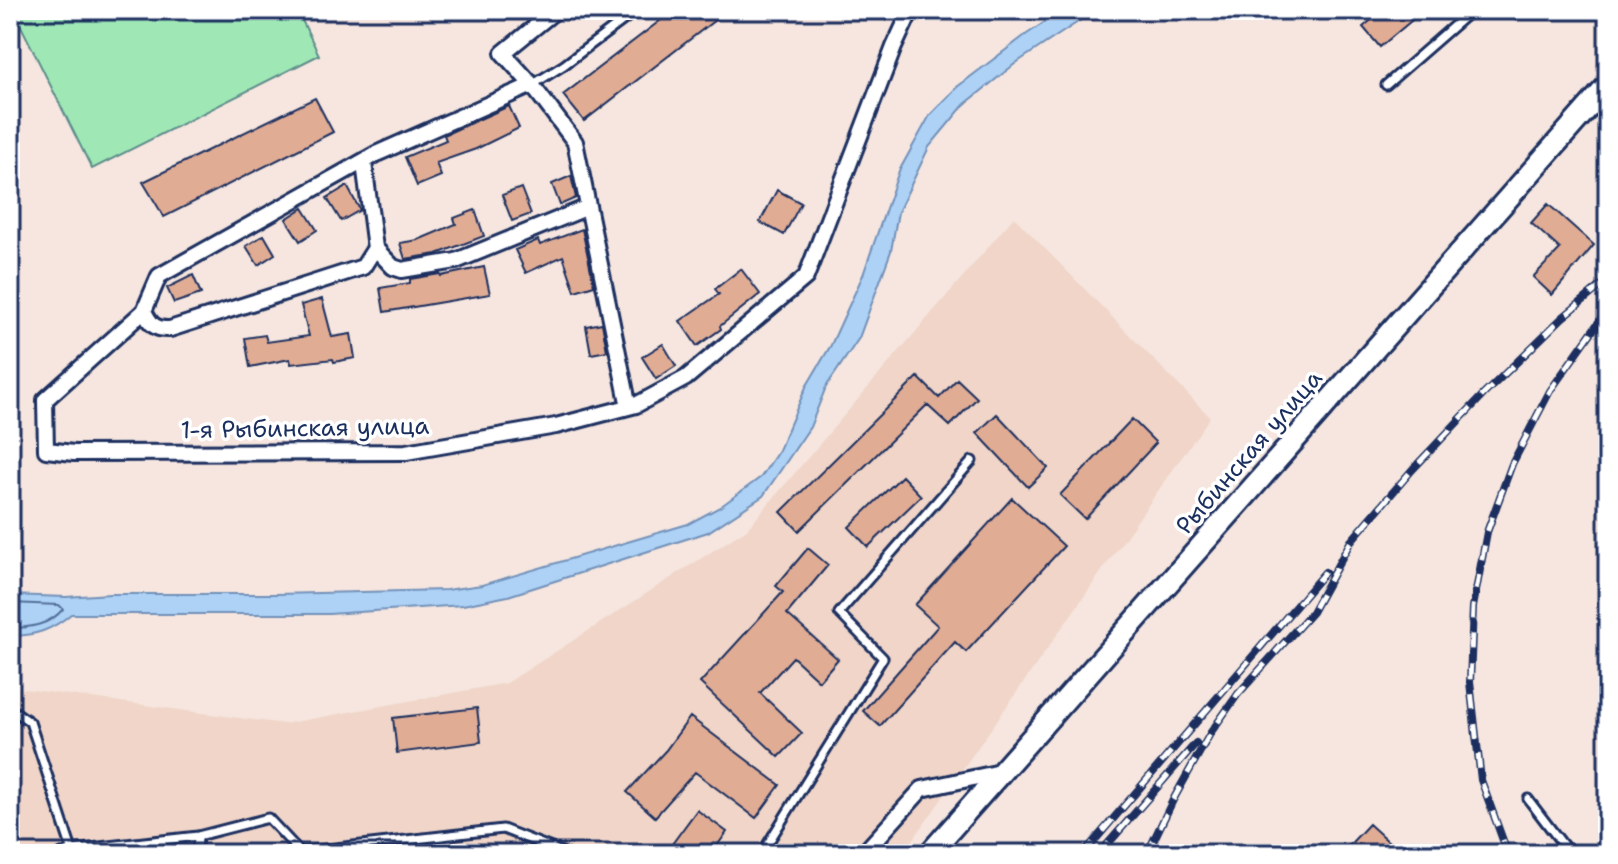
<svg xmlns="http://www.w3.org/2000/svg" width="1618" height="864" viewBox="0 0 1618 864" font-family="'Shantell Sans',sans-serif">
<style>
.built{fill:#f0d5c8}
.green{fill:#9fe8b6;stroke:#5d8c8a;stroke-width:2}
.water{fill:#add2f6;stroke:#7391b9;stroke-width:2}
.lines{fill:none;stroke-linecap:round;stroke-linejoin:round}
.shore{stroke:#55709b;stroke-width:2}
.building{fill:#e1ac94;stroke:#1b2f5e;stroke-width:2}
.lane-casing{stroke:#1b2f5e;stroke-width:13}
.street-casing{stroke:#1b2f5e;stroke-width:20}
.secondary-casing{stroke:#1b2f5e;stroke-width:26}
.lane{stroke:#fff;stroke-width:7}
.street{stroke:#fff;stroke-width:14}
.secondary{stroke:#fff;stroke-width:20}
.rail-casing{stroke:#1b2f5e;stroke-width:8}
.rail{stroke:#fff;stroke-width:5;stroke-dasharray:15;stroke-linecap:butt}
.labels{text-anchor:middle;stroke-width:7;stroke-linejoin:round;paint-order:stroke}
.street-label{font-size:24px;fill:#1b2f5e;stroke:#fff}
</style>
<rect width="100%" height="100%" fill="#f6e6df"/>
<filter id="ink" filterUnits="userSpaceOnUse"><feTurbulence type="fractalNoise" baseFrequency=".0125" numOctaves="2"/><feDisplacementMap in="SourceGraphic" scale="16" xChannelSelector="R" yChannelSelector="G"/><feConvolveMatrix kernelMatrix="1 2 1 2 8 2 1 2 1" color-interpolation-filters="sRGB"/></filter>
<g filter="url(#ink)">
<path class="built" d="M 1014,217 L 1210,417 L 903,854 L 10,854 L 10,687 L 284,724 L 507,683 L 747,529 Z"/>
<path class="green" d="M 13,10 L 297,10 L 319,55 L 92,169 Z"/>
<path class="water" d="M 1063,10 L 1096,10 L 1016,63 L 964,105 L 929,147 L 898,212 L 891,251 L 859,338 L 826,387 L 810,427 L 763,496 L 708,532 L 508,596 L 463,605 L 329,614 L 71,614 C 52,630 35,636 10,636 L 10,595 L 66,597 L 110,594 L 276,594 L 446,590 L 482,585 L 688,524 L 720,507 L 761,477 L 779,450 L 806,387 L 831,345 L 863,275 L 899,171 L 930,115 L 957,87 L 1024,36 Z"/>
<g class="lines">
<path class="shore" d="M 10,603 L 59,605 L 63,609 C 50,625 30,628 10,628"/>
</g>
<path class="building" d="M 674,10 L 728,10 L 584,121 L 563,95 Z
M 1383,10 L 1424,10 L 1380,47 L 1363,27 Z
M 315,98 L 333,132 L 164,217 L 143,182 Z
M 509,106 L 519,128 L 476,149 L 436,163 L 441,176 L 417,186 L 405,157 L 446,140 L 444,135 Z
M 571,176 L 576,198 L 560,205 L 552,184 Z
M 347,186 L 360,210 L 341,221 L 327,198 Z
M 521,188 L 531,214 L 512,221 L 502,195 Z
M 777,190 L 801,203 L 784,235 L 760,222 Z
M 1548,204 L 1594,245 L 1552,295 L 1533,277 L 1560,249 L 1531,223 Z
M 303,208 L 317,230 L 300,241 L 286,219 Z
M 475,210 L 484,236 L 437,254 L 405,259 L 400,243 L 418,240 L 456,224 L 454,218 Z
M 582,229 L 594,285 L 575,291 L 563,256 L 526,273 L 515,250 L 538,240 L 540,245 Z
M 264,235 L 275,254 L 258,265 L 246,246 Z
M 484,267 L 490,294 L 384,312 L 380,288 L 410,283 L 410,279 L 440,274 L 441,276 Z
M 741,269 L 760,294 L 720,326 L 721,329 L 697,346 L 680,321 L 719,294 L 715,289 Z
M 193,275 L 201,294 L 174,303 L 167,288 Z
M 322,299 L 332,337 L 351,334 L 355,358 L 334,362 L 333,359 L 291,364 L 290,359 L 250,367 L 245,338 L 265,335 L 267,342 L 309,336 L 301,305 Z
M 602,323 L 607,351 L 591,354 L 586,326 Z
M 663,344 L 676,366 L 656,379 L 642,357 Z
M 918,377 L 939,398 L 957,379 L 977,398 L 950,426 L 927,405 L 799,531 L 781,512 Z
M 997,414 L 1048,468 L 1028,487 L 977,433 Z
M 1132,419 L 1156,443 L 1085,519 L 1060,495 Z
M 902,476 L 921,496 L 868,547 L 849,527 Z
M 1012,498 L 1064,546 L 966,652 L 955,642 L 880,726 L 863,711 L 938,626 L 915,605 Z
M 808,548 L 828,565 L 787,614 L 838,659 L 819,681 L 793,657 L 760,693 L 802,733 L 779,757 L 700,683 L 783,592 L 776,586 Z
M 477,708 L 481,742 L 397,753 L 393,718 Z
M 690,717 L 780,785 L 756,818 L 695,772 L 655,817 L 627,792 L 666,750 Z
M 697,810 L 727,832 L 711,854 L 685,854 L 672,844 Z
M 1369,824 L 1402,854 L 1341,854 Z"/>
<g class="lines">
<g class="lane-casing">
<path id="lane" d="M 532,85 L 564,65 L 637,10
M 1386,85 L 1472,10
M 10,708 L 30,722 L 72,850 L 198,836 L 268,818 L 300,852 L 503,829 L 567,854
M 1528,799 L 1570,854
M 60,854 L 72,850
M 197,854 L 198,836
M 779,854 L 767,845 L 883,658 L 839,613 L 972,461"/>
</g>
<g class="street-casing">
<path id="street" d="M 556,10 L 503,53 L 532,85 L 376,154 L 159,276 L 144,311 L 45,400 L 46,450 L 74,453 L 406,452 L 556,426 L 636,405 L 686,378 L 806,277 L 894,47 L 911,10
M 532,85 L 575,142 L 629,407
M 364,163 L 375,248 L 393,267 L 402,270 L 456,261 L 588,207
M 144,311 C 150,324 155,330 170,329 L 363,267 L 375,248
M 863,854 L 922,789 L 1001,772"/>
</g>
<g class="secondary-casing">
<path id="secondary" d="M 929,854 L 1608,85"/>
</g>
<use href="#lane" class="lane"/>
<use href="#street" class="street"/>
<use href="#secondary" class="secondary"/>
<g class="rail-casing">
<path id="rail" d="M 1083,854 L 1325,572
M 1099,854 L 1196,743
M 1147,854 L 1173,800 L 1211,732 L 1238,694 L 1312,612 L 1351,541 L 1412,470 L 1484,394 L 1562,318 L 1608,280
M 1508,854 L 1481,780 L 1470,682 L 1473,607 L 1487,532 L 1512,464 L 1550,391 L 1608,309"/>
</g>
<use href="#rail" class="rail"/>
</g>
</g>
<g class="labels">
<g class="street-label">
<text transform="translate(305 428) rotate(-1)" y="8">1-я Рыбинская улица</text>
<text transform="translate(1249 452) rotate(-49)" y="8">Рыбинская улица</text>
</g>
</g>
<rect width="1618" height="864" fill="none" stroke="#fff" stroke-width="40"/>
<rect x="20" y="20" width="1578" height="824" fill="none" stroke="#1b2f5e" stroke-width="3" filter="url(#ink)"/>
</svg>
